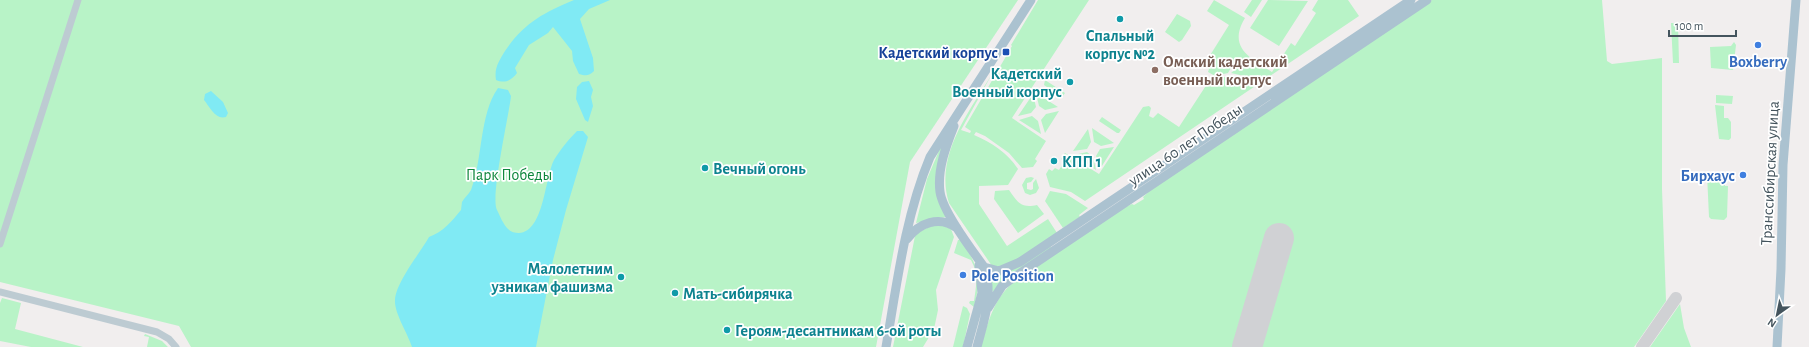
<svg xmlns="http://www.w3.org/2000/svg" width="1809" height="347" viewBox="0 0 1809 347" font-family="'Alegreya Sans',sans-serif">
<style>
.green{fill:#b8f3c7}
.water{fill:#80eaf4}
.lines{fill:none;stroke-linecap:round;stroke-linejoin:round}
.taxiway{stroke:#d0d1d4;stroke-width:12}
.runway{stroke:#d0d1d4;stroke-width:30}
.minor{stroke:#bdcbd2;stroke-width:7}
.major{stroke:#abc2d0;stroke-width:9}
.culture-dot{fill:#0f9aa8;stroke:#fff;stroke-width:1.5}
.shop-dot{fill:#3f7fe0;stroke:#fff;stroke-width:1.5}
.transit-dot{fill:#1a4fb4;stroke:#fff;stroke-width:1.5}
.education-dot{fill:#8d6e63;stroke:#fff;stroke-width:1.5}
.labels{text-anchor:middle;stroke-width:3.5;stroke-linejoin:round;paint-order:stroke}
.culture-label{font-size:16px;font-weight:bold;fill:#0d838f;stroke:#fff;text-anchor:start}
.transit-label{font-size:16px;font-weight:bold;fill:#164399;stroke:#fff;text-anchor:end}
.education-label{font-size:16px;font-weight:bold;fill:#785e54;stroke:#fff;text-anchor:start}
.shop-label{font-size:16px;font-weight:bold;fill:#366cbe;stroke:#fff}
.street-label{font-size:16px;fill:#44545d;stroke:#fff}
.park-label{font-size:16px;fill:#0e863c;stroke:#fff}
</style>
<rect width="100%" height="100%" fill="#f1eeee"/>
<path class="green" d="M 0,0 L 1018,0 L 910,162 L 876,347 L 191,347 L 179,326 L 0,282 Z
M 1038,0 L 1089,0 L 1012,118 L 1046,141 L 1035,159 L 1037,161 L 1033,167 L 1022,168 L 1009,153 L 985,136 L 976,132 L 974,135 C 992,143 1007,152 1018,169 L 1008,185 L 979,186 L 979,204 L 1007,246 L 1048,219 L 1057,233 C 1039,246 1016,269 992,266 L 949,203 C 934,156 969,112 992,74 L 961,130 L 970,133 L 971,131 L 965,127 L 1012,46 L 1011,45 Z
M 1214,0 L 1245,18 C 1227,48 1251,58 1272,72 L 1291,43 L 1295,46 L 1316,13 L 1312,10 L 1318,0 L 1348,0 L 1359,16 L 1085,201 L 1071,192 L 1050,187 L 1046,174 L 1049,169 L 1052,171 L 1055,168 L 1059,170 L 1064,162 L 1061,159 L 1065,153 L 1099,174 L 1143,107 L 1149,106 L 1151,108 L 1149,116 L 1153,118 L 1158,113 L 1179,127 L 1207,84 L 1214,86 L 1220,77 L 1230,77 L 1252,81 L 1253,78 L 1231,73 L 1242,64 L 1239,62 L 1232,66 L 1228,73 L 1215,76 L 1208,72 L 1209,69 L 1204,65 L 1229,25 L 1207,11 Z
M 1252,0 L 1262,0 L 1251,17 L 1244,12 Z
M 1268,0 L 1308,1 L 1279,46 L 1250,28 Z
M 1432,0 L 1602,0 L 1607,61 L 1612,64 L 1662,58 L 1662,189 L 1666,301 L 1634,347 L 981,347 C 988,322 993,301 1012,283 L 1121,209 L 1132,204 L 1134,205 L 1144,199 L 1143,197 L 1153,188 Z
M 1177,14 L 1190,21 L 1191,26 L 1182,40 L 1179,42 L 1165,32 Z
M 1671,23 L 1678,23 L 1679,63 L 1673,63 Z
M 1734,42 L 1736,45 L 1733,70 L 1711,68 L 1710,47 L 1731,46 Z
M 1045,80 L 1065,93 L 1062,97 L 1044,85 Z
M 1036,93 L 1058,107 L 1045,110 L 1039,106 Z
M 1033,94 L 1036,107 L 1031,113 L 1018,116 Z
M 1716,95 L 1733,96 L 1732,104 L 1716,103 Z
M 1715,105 L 1724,106 L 1724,118 L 1728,118 L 1731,122 L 1731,138 L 1729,140 L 1719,139 Z
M 1059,111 L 1045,133 L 1041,120 L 1046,114 Z
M 1032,116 L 1038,121 L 1041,134 L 1019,120 Z
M 1102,117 L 1121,130 L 1119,133 L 1117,133 L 1099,121 Z
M 1092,128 L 1114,143 L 1101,146 L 1094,142 Z
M 1088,129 L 1091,142 L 1087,149 L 1073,151 Z
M 941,146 L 946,217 L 916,223 L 927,179 Z
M 1114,147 L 1100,169 L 1096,156 L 1100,149 Z
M 1087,152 L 1093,157 L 1096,170 L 1074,155 Z
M 1725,173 L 1725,186 L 1728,186 L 1727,217 L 1724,220 L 1711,219 L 1709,217 L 1707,174 Z
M 1031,177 L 1034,178 L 1031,182 L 1027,183 L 1027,189 L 1031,190 L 1033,189 L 1033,183 L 1036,179 L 1039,188 L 1036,193 L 1030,195 L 1025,193 L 1022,185 L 1026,178 Z
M 1009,190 C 1017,201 1020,209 1037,205 L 1044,214 L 1018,233 L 994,199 L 995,191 Z
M 1050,191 L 1066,194 L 1088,208 L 1079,215 L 1080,217 L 1063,228 L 1045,201 Z
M 937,223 L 951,229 L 954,237 L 936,290 L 938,310 L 934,329 L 923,347 L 893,347 L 915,236 L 917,233 Z
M 958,240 L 961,240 C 978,265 982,278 974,307 L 969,303 L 970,301 L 974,301 C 976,287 979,274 971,260 L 954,253 Z
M 1050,246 L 1052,249 L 993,293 L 988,272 Z
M 2,298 L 21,303 L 15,329 L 83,347 L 31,347 L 0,341 L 0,303 Z
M 1680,304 L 1684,328 L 1691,347 L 1650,347 Z
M 963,306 L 967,308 L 970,314 L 963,347 L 953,347 Z
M 145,334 L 162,341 L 168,347 L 147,347 L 149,337 L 144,336 Z"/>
<path class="water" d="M 574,0 L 610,0 L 589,9 L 580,19 L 593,58 L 594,71 C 589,76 586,76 579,74 L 573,61 L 572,51 L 553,27 L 548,33 L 529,45 L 515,68 L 517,73 C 512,80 505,84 496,80 C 494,68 499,61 505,51 C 524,23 543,13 574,0 Z
M 589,81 L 593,90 L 591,97 L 593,106 L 588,122 L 585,120 L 576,99 L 577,87 L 582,82 Z
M 498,88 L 508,90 L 511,96 C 509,115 490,198 497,210 C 500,216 503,224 508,229 C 511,232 515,233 519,233 C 544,232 545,177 554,160 C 560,150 569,139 577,131 L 583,131 L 588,137 L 566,210 L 553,260 L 536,347 L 412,347 C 408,334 394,313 395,300 C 396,282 420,253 429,237 C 443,232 452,221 461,210 L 462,202 C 464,198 469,194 471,190 C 483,159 479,115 498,88 Z
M 211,91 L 223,102 L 228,113 L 226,117 C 215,120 210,107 204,100 L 205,94 Z"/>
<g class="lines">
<path class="taxiway" d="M 1642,347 L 1676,298"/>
<path class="runway" d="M 1247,347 L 1279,238"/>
<path class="minor" d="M 0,244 L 78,0
M 0,292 L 157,332 L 169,339 L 176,347"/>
<path class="major" d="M 954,126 C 946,146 937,170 940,192 C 943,212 972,250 984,267 C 994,295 984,320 977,347
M 907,239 C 919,223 939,215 957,228
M 984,267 L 999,271 L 1020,262 L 1411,0
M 988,308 L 1002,286 L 1010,280 L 1427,0
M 886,347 C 897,283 905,217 930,157 L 1031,0
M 967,347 L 982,293 L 979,265
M 1777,347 L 1781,269 L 1783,165 L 1796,0"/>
</g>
<g class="culture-dot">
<circle cx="1120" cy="19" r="4"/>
<circle cx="1070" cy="82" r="4"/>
<circle cx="1054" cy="161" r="4"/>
<circle cx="705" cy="168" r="4"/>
<circle cx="621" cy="277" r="4"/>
<circle cx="675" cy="293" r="4"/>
<circle cx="727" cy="330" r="4"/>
</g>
<g class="shop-dot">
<circle cx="1758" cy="45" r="4"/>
<circle cx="1743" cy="175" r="4"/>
<circle cx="963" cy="275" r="4"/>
</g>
<rect class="transit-dot" x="1002" y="48" width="8" height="8" rx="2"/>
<circle class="education-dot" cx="1155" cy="70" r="4"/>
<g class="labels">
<g class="culture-label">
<text x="1120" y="41" text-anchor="middle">Спальный<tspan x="1120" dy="18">корпус №2</tspan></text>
<text x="1062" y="79" text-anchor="end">Кадетский<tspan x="1062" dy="18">Военный корпус</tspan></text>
<text x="1062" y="167">КПП 1</text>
<text x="713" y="174">Вечный огонь</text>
<text x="613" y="274" text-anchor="end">Малолетним<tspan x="613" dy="18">узникам фашизма</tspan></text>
<text x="683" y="299">Мать-сибирячка</text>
<text x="735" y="336">Героям-десантникам 6-ой роты</text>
</g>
<g class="transit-label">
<text x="998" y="58">Кадетский корпус</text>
</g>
<g class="education-label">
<text x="1163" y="67">Омский кадетский<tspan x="1163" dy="18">военный корпус</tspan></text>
</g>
<g class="shop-label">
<text x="1758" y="67">Boxberry</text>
<text x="1735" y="181" text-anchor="end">Бирхаус</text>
<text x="971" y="281" text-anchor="start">Pole Position</text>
</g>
<g class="street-label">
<text transform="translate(1185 144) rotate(-34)" y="6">улица 60 лет Победы</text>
<text transform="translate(1769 173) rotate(-87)" y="6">Транссибирская улица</text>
</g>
<g class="park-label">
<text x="509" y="180">Парк Победы</text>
</g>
</g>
<g transform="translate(1777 315) rotate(213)" stroke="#ffffff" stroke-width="3" paint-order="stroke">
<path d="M0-3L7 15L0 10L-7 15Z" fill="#44545d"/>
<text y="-6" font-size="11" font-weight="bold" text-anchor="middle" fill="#44545d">N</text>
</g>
<path d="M1669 30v6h67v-6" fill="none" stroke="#44545d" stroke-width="2"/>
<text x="1675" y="30" font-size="12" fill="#44545d" stroke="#ffffff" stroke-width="3" paint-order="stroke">100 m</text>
</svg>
